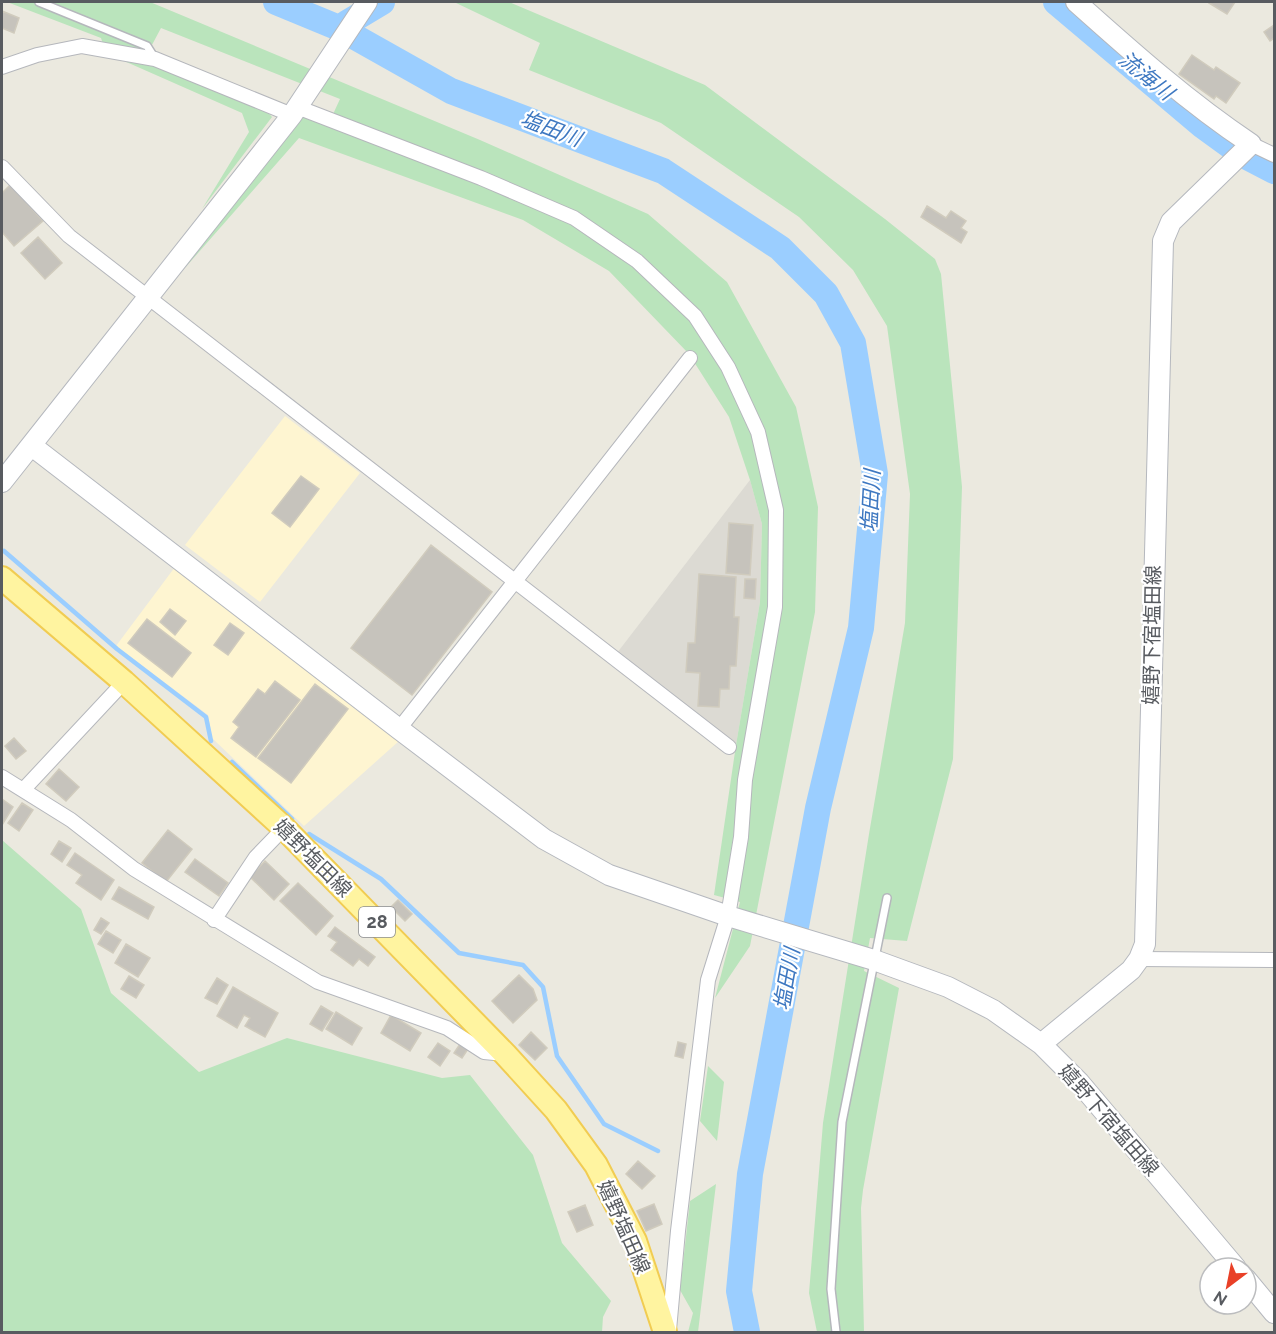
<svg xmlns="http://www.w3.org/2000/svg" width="1276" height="1334" viewBox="0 0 1276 1334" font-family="Raleway,'Noto Sans JP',sans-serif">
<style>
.commercial{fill:#fef5d1}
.industrial{fill:#dcdad3}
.green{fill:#bae4bc}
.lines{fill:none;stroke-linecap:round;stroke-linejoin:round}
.stream{stroke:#9bceff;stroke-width:4.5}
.river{stroke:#9bceff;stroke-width:26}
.building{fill:#c6c3bc;stroke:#d0cbbd;stroke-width:1.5}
.lane-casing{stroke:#b5b7bc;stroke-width:10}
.street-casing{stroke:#b5b7bc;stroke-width:16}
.secondary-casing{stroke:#b5b8be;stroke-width:22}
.primary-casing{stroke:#f1cc52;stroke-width:26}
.lane{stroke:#fff;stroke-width:7}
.street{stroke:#fff;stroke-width:14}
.secondary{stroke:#fff;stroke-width:20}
.primary{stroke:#fff4a0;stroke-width:22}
.labels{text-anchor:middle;stroke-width:4.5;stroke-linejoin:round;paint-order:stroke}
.shield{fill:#fff;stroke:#8a8c90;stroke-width:1.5}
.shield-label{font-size:18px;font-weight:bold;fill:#585b60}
.street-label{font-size:20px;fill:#585b60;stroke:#fff}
.water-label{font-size:21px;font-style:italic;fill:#3e78c1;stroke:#fff}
</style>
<rect width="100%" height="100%" fill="#ebe9df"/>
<path class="commercial" d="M 285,416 L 360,473 L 260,602 L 185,545 Z
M 175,567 L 399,741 L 304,826 L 212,738 L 208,715 L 116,646 Z"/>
<path class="industrial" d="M 750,480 L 762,524 L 760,602 L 736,745 L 617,653 Z"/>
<path class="green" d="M 7,2 L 150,2 L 480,140 L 648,214 L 727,282 L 796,407 L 818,507 L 815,612 L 750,946 L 715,998 L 740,902 L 714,895 L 736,745 L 760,602 L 762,524 L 750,480 L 729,417 L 689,354 L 609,271 L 523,220 L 299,138 L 184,269 L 302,116 L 328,125 L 340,99 L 161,28 L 145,58 L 259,102 L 272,117 L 202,209 L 249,132 L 242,113 L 106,53 L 101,38 Z
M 454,2 L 509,2 L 705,85 L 885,219 L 935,259 L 941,274 L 962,487 L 953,759 L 907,941 L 870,938 L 864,971 L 899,988 L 863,1190 L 861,1208 L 864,1332 L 817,1332 L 809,1293 L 823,1123 L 869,834 L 905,623 L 910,494 L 887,326 L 853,270 L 799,217 L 661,123 L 529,70 L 540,43 Z
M 2,840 L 81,909 L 111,993 L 199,1072 L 287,1038 L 442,1078 L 470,1075 L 533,1155 L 562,1243 L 611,1301 L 603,1317 L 602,1332 L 2,1332 Z
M 708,1066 L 724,1082 L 717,1141 L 700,1121 Z
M 716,1184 L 698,1332 L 688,1332 L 693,1313 L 680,1290 L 690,1201 Z"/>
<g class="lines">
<path class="stream" d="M 1260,165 L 1274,180
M 4,551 L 117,649 L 206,717 L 211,741
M 232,762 L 292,819
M 309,834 L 381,879 L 459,953 L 523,965 L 543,987 L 557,1056 L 604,1124 L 658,1151"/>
<path class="river" d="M 276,2 L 339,28 L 451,91 L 663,171 L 780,248 L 826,294 L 853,343 L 875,474 L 861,628 L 818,808 L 750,1174 L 739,1291 L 747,1332
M 1056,2 L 1203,126 L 1236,150
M 347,23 L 382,2
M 1249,158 L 1274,171"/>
</g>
<path class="building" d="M 1210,2 L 1235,2 L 1227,14 L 1209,3 Z
M 2,11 L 19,18 L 14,33 L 2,28 Z
M 1274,25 L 1274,38 L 1270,41 L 1264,32 Z
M 1192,55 L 1214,70 L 1216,67 L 1240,83 L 1226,103 L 1216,96 L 1214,99 L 1179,74 Z
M 10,185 L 43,221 L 14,246 L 2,232 L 2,193 Z
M 927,206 L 946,218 L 951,211 L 966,221 L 961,228 L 967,232 L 961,243 L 921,217 Z
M 38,237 L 62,263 L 45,279 L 21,253 Z
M 301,476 L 319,489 L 290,527 L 272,513 Z
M 729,523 L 753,525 L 750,575 L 726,573 Z
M 431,545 L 492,592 L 412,695 L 351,648 Z
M 699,574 L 736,577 L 734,617 L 739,617 L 736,666 L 730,666 L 729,689 L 720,689 L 719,707 L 698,706 L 700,673 L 686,672 L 688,643 L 695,643 Z
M 745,579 L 756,579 L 755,599 L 744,598 Z
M 170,609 L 186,621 L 175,635 L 160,622 Z
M 147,619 L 191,653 L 172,677 L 128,643 Z
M 230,623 L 244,633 L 228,655 L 214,645 Z
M 275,681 L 300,700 L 256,757 L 231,738 L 239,727 L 233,722 L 258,689 L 265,694 Z
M 315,684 L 348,709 L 291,783 L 258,758 Z
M 14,738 L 26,751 L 16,759 L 5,746 Z
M 59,769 L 79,787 L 66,801 L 46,784 Z
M 2,799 L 13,807 L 2,825 Z
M 22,803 L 33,810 L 19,831 L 8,823 Z
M 168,830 L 192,849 L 166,882 L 142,863 Z
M 59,841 L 71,848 L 62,862 L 51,854 Z
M 75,853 L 114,880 L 101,900 L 76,883 L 82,875 L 67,865 Z
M 195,859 L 228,883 L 219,896 L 185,872 Z
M 265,861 L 289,884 L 274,900 L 250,877 Z
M 298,883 L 333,916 L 316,935 L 280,901 Z
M 119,887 L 154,907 L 148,919 L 112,899 Z
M 398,900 L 412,914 L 405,921 L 391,907 Z
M 101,918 L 109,923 L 101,934 L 94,930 Z
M 335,927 L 375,957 L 368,966 L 359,959 L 353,966 L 331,950 L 337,942 L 328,936 Z
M 106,931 L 121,940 L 113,953 L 98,944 Z
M 126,944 L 150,958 L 138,977 L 115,963 Z
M 519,975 L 533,989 L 537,1000 L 513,1023 L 492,1001 Z
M 129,976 L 144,985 L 136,998 L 121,989 Z
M 217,978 L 228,985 L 217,1004 L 205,998 Z
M 233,987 L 278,1013 L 265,1037 L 245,1026 L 250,1018 L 244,1015 L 237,1028 L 217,1016 Z
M 321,1006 L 333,1013 L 322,1031 L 310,1024 Z
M 336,1012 L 362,1028 L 352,1045 L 326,1029 Z
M 391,1015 L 421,1033 L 410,1051 L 381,1033 Z
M 531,1032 L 547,1048 L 535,1060 L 519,1045 Z
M 678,1042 L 686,1044 L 683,1058 L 675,1056 Z
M 438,1043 L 450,1051 L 440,1066 L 428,1057 Z
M 460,1044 L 468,1049 L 462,1058 L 454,1053 Z
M 638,1161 L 655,1176 L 642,1189 L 626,1174 Z
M 654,1204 L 662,1224 L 646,1231 L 637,1211 Z
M 585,1205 L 593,1225 L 577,1232 L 568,1212 Z"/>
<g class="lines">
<g class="lane-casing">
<path id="lane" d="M 39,2 L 147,46 L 154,57
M 836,1332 L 831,1289 L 842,1122 L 887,898"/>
</g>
<g class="street-casing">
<path id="street" d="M 2,67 L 37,55 L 82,46 L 155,59 L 292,115
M 297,107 L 481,178 L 574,218 L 637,261 L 695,316 L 728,367 L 758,432 L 776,510 L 775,607 L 745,780 L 741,837 L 728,916 L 708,980 L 678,1231 L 669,1330
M 1251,144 L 1274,155
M 2,167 L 69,236 L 729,747
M 399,729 L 690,358
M 2,777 L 71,820 L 134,869 L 318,982 L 447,1028 L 484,1052 L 505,1054
M 24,789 L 124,682
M 214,920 L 256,857 L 284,828
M 1139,959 L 1274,960"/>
</g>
<g class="secondary-casing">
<path id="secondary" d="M 1076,2 C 1132,52 1188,102 1251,144 L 1171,222 L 1163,241 L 1145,944 L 1139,959 L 1131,970 L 1041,1044 L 1079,1082 L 1236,1268
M 32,446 L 399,729 L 544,839 L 609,875 L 728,916 L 874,960 L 948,987 L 993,1010 L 1041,1044
M 2,482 L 292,115 L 367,2
M 1246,1279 L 1274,1313"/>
</g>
<g class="primary-casing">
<path id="primary" d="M 2,578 L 124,682 L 284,828 L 505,1054 L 556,1110 L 596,1165 L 635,1241 L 665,1332"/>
</g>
<use href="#lane" class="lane"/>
<use href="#street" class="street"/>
<use href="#secondary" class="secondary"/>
<use href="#primary" class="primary"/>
</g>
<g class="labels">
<rect class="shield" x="359" y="907" width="36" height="30" rx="4.5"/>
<g class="shield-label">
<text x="377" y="928">28</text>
</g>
<g class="street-label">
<text transform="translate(1152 635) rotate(-89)" y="7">嬉野下宿塩田線</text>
<text transform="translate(313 858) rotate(45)" y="7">嬉野塩田線</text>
<text transform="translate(1109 1120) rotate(49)" y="7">嬉野下宿塩田線</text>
<text transform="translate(624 1227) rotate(66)" y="7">嬉野塩田線</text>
</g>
<g class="water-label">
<text transform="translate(1146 76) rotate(39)" y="7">流海川</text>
<text transform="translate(551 129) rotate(21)" y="7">塩田川</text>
<text transform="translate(871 501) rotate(-87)" y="7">塩田川</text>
<text transform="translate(787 979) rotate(-80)" y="7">塩田川</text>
</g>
</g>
<rect width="1276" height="1334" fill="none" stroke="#585b60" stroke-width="6"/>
<g transform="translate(1228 1286) rotate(212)"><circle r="28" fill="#ffffff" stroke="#bcbdbf" stroke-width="1.5"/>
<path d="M0-4.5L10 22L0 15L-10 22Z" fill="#e94027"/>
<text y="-9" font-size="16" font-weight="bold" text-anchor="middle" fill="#585b60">N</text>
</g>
</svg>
